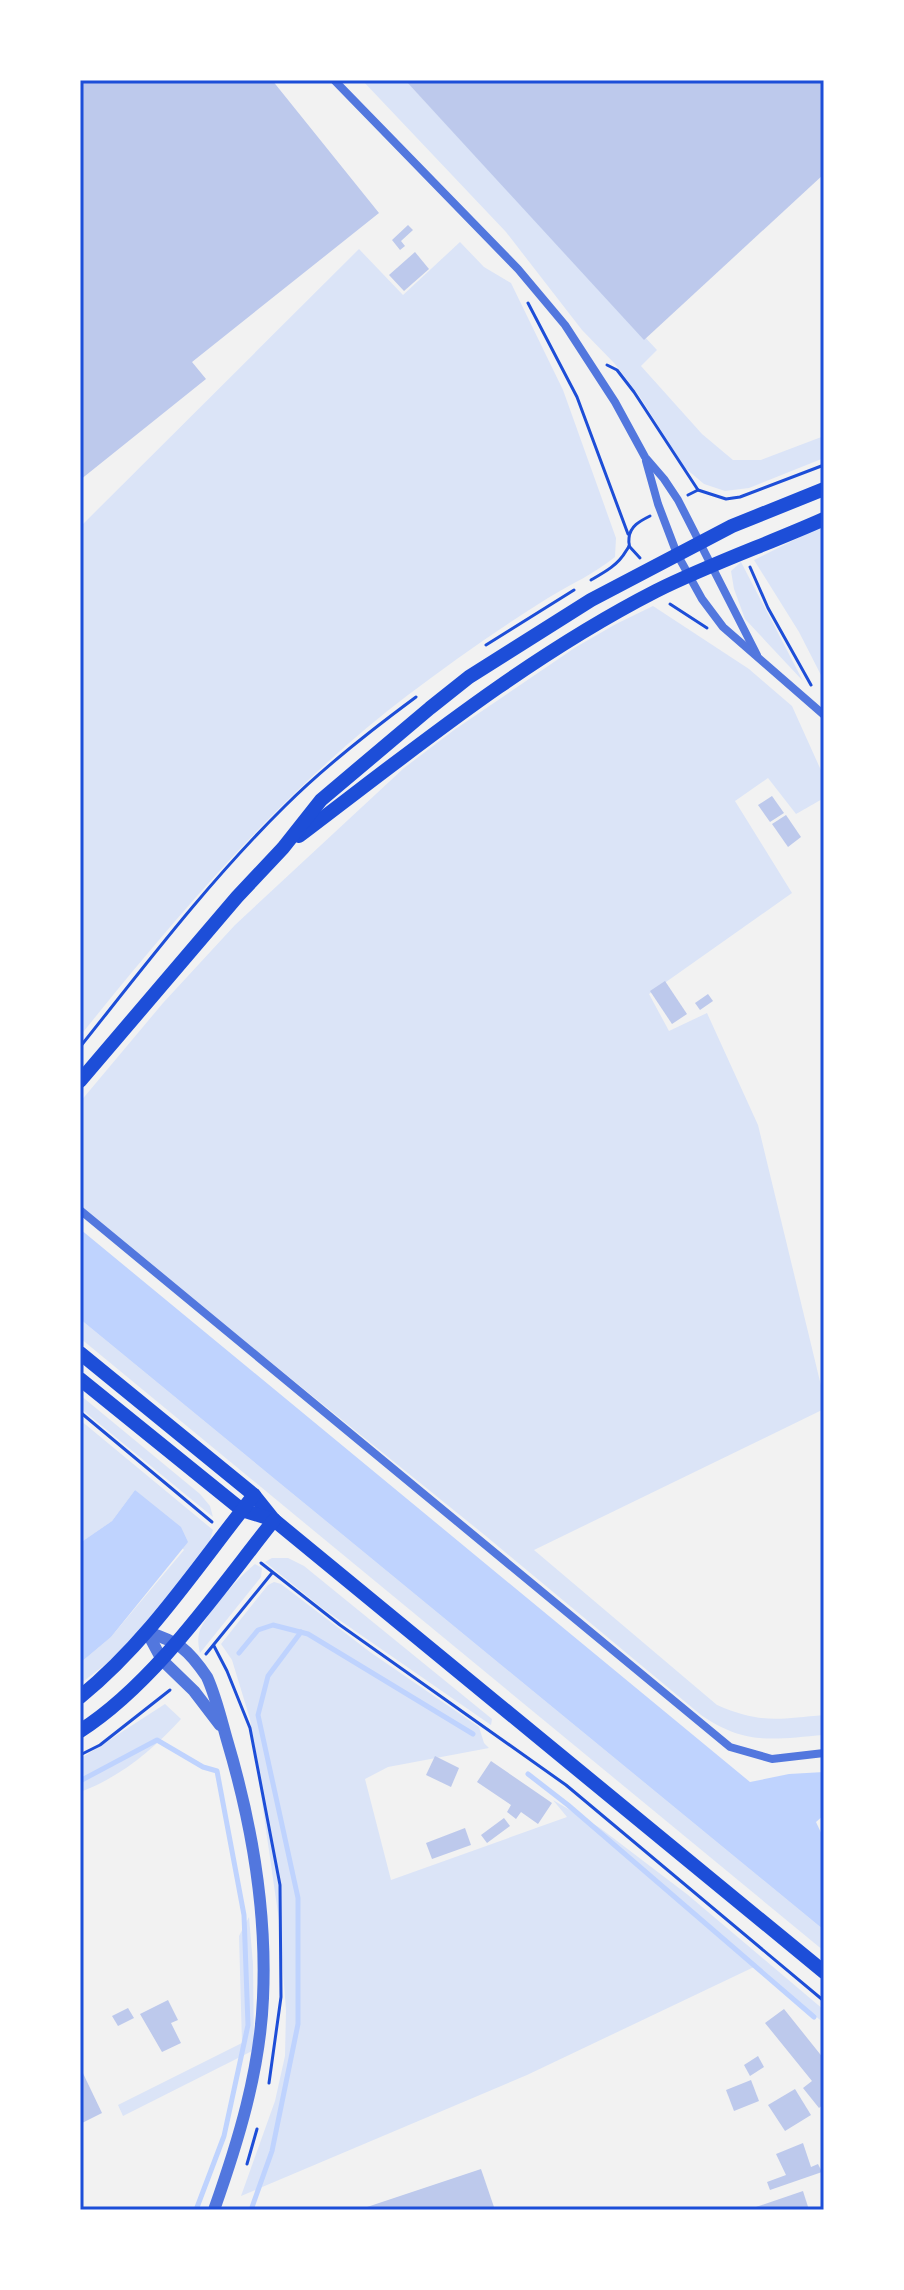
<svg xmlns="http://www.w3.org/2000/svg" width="904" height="2290" font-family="'Fira Sans',sans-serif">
<rect width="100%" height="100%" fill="#f2f2f2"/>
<!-- green -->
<g fill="#dbe4f7">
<path d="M362 80H405L657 350 641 366 702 434 733 460H761L824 436V458L749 488 725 491 704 484 685 468 640 397 615 364 582 330 506 232Z"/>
<path d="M460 242 484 267 511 283 563 390 616 538 615 557C594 574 571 584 548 598 500 628 453 661 408 695 282 791 179 913 80 1036V527L359 249 403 295Z"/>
<path d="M824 525V681L799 632 754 560Z"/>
<path d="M741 562 803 681 745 619 734 589 731 571Z"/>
<path d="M653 606 749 669 792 706 824 777V798L796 814 768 778 735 801 792 893 649 994 669 1031 707 1013 758 1125 824 1398V1409L534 1550 717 1705C761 1724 778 1719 824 1715V1735C773 1739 746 1746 701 1715L487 1537 80 1208V1102L163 1003 235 925 404 768 454 730 576 647 616 624Z"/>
<path d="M80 1319 824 1930V1951L80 1338Z"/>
<path d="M80 1395 200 1494 210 1506 213 1517 80 1408Z"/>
<path d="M80 1420 213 1530 207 1550 151 1618 116 1656 80 1684V1663L111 1637 184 1550 135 1490 112 1521 80 1543Z"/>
<path d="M272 1558H288L304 1566 492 1719 491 1725 322 1608 265 1562Z"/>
<path d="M255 1564 262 1568 261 1577 200 1653C198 1644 197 1636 201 1628 210 1609 239 1577 255 1564Z"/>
<path d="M274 1582 281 1584 370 1652 479 1727 484 1743 489 1748 388 1767 365 1779 391 1880 567 1817 553 1800 600 1828 688 1895 824 2010V2023L754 1967 527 2075 241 2196 275 2101 285 2056 286 2010 279 1920 250 1719 232 1660 221 1644 268 1585Z"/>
<path d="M165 1704 181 1719C154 1749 119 1778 80 1792V1759Z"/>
<path d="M249 1917 253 1964 254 2050 123 2116 118 2105 242 2043 239 1936Z"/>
</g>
<!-- water -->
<g fill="#bfd3fe">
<path d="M80 1229 750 1782 789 1774 824 1772V1815L816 1822 824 1839V1930L80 1319Z"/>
<path d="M135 1490 181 1527 188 1542 111 1637 80 1663V1543L112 1521Z"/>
</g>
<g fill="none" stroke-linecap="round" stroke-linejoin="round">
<!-- stream -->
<g stroke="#bfd3fe" stroke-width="5">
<path d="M239 1653 258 1630 273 1625 308 1634 473 1734"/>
<path d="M528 1774 568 1805 814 2017"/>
<path d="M80 1781 157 1740 203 1767 217 1771 244 1915 248 2025 224 2136 196 2210"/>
<path d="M251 2210 272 2151 298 2024V1898L258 1715 268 1676 301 1632"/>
</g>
</g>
<!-- building -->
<g fill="#bdc9ec">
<path d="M80 80H272L379 213 192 362 206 379 80 480Z"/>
<path d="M405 80H824V174L644 340Z"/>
<path d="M408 225 413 230 401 241 405 246 400 250 392 240Z"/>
<path d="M415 252 429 269 404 291 389 275Z"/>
<path d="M772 796 784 813 770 822 758 805Z"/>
<path d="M786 815 801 837 788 847 772 824Z"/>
<path d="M665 981 687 1014 672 1024 650 991Z"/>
<path d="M708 994 713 1001 700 1010 695 1003Z"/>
<path d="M435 1756 459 1768 451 1787 426 1775Z"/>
<path d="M491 1761 552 1803 538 1824 521 1812 516 1819 507 1812 511 1805 477 1782Z"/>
<path d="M504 1818 510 1826 487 1843 481 1835Z"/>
<path d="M465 1828 471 1845 432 1859 426 1843Z"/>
<path d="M168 2000 178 2020 171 2023 181 2043 162 2052 140 2014Z"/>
<path d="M128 2008 134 2018 118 2026 112 2016Z"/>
<path d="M784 2009 824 2059V2104L819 2108 803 2088 812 2081 765 2023Z"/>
<path d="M758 2056 764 2067 750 2076 744 2065Z"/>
<path d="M80 2067 102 2113 80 2124Z"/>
<path d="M751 2080 759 2101 734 2111 726 2090Z"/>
<path d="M795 2089 811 2115 785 2131 768 2105Z"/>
<path d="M803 2143 811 2167 818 2164 822 2172 770 2190 767 2182 786 2175 776 2154Z"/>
<path d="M481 2169 495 2210H361V2209Z"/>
<path d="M803 2191 809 2210H747Z"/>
</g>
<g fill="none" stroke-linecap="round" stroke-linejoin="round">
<!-- path -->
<g stroke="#1d4ed8" stroke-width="3">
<path d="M528 303 577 397 628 534"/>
<path d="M607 365 617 370 634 392 698 490"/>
<path d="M688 495 698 490 726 499 740 497 824 465"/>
<path d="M629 546 640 558"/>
<path d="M750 567 768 608 811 685"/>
<path d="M591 580C605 572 618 565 626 551 632 542 628 548 629 538 630 526 640 521 650 516"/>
<path d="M670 604 707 628"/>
<path d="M486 645 574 590"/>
<path d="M80 1047C146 964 210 880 285 806 325 766 370 731 416 697"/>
<path d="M80 1412 212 1522"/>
<path d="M261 1563 340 1625 566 1785 824 2001"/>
<path d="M214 1646 227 1671 250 1728 280 1885 281 1997 269 2083"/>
<path d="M206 1654 272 1573"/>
<path d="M80 1755 100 1745 170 1690"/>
<path d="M247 2164 257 2129"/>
</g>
<!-- minor -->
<g stroke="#5277de" stroke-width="8">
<path d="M334 80 518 269 565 325 615 402 645 457 664 479 678 500 757 655"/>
<path d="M646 461 658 504 677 554 702 599 723 627 824 715"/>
<path d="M80 1210 730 1747 772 1759 824 1753"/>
</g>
<!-- tertiary -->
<g stroke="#5277de" stroke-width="12">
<path d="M147 1632C179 1642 188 1649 207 1677 216 1697 221 1719 227 1740 252 1824 267 1911 263 1998 260 2071 238 2142 214 2210"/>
<path d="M147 1632 162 1660 194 1691 220 1725"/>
</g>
<!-- secondary -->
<g stroke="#1d4ed8" stroke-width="14">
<path d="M299 836C414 749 527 657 656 591 710 564 768 544 824 519"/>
<path d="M80 1081 237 897 283 848 321 800 430 708 469 677 591 600 732 526 824 489"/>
<path d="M80 1353 254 1495 274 1520 824 1972"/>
<path d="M80 1379 242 1510 274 1520"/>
<path d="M80 1697C150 1640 198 1565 254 1495"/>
<path d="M80 1731C155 1683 218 1590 274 1520"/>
</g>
</g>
<!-- border -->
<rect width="904" height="2290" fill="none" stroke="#ffffff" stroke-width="164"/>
<rect x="82" y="82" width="740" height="2126" fill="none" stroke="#1d4ed8" stroke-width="3"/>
</svg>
